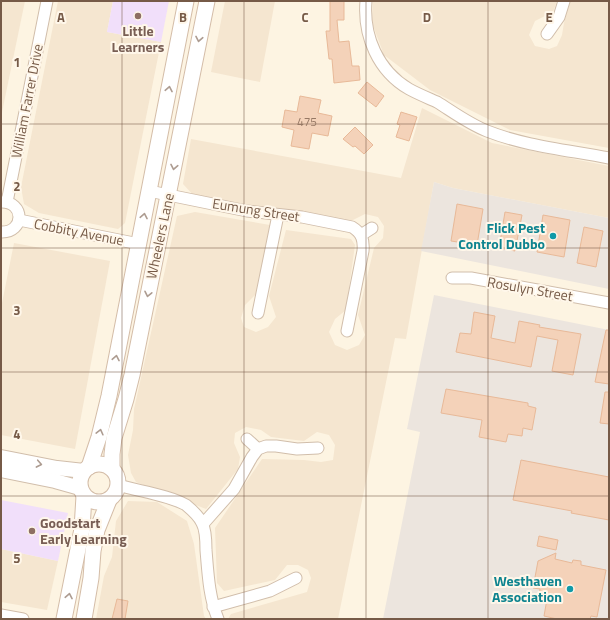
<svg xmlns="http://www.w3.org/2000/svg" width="610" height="620" font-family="'Titillium Web',sans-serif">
<rect width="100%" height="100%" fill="#fdf4e2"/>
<!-- residential -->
<g fill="#f5e6d0">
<path d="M1 1H25L1 117Z"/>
<path d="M58 1H113L107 32 161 42 125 223 118 229 39 213 24 204 21 187Z"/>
<path d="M225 1H275L260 82 211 72Z"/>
<path d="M373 1H557L553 12 535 21 529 35 535 46 549 49 557 46 562 35 564 23 570 1H609V148L510 130 430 90 384 55 372 23Z"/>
<path d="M422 108 492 143 609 166V218L453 188 434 182 406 339 395 338 338 619H228L231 614 307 592 311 578 308 570 298 565H287L275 580 224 591 217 583 215 528 262 459 304 460 321 462 333 460 335 445 329 435 317 432 304 441 271 437 261 430 246 427 235 433 234 443 240 457 238 469 206 509 136 482 131 473 128 455 133 430 134 409 177 216 195 212 270 225 259 291 245 305 241 318 244 327 256 332 268 327 276 317 269 296 286 230 351 239 355 245 346 310 335 319 329 332 335 345 347 350 359 345 365 335 358 315 374 248 383 238 384 226 378 217 365 214 349 222 195 197 183 184 191 139 401 178Z"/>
<path d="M14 243 110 261 75 449 1 435V308Z"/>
<path d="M128 501 157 502 187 521 194 544 204 616 206 619H96L104 576 112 557 116 521Z"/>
<path d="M1 549 58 561 47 610 1 602Z"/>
</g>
<!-- industrial -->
<g fill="#ece5de">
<path d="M434 182 453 188 609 218V289L421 251Z"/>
<path d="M434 295 609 330V619H383L420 432 407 429Z"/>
</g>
<!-- education -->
<g fill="#f1dffa">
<path d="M113 1H169L161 42 107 32Z"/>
<path d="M1 500 68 513 58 561 1 549Z"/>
</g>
<!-- building -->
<g fill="#f4d2b9" stroke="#e8b998">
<path d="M330 1H344V20H337L339 42 349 41 352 66H359L360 80 334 83 332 59H329L326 31H330Z"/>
<path d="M367 82 384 96 376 107 358 93Z"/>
<path d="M300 96 321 100 318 113 332 116 328 136 312 133 309 149 291 146 294 130 282 127 285 110 297 112Z"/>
<path d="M401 112 417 117 409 141 396 137 400 125 397 124Z"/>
<path d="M355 127 373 145 364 154 355 146 353 147 343 139Z"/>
<path d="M457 204 483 209 477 245 451 241Z"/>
<path d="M505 212 522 215 515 251 499 248Z"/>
<path d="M543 215 570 220 564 257 537 252Z"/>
<path d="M584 227 603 231 596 267 577 263Z"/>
<path d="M474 312 495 316 491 338 515 343 519 321 540 325 539 327 581 334 573 375 552 371 558 340 537 336 531 367 456 352 460 333 471 334Z"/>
<path d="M606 330H609V384L595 382Z"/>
<path d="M446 389 528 403V406L536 408 532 430 523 428 522 436 508 434 506 442 479 437 482 420 441 413Z"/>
<path d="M605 392H609V424L600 423Z"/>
<path d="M521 460 609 477V520L571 513 572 511 513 500Z"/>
<path d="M539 536 558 540 556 550 537 546Z"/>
<path d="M556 553 555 559 572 563 573 560 581 561V565L606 570 597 617 591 616 590 619H557L544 616 547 599 539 597 540 589 533 588 538 561Z"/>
<path d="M117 599 128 601 125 619H112Z"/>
</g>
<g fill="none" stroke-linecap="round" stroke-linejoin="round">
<defs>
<g id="minor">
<path d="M366 1C363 36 378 71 409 89 418 94 428 98 437 102 453 112 469 124 487 131 525 146 568 150 609 158"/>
<path d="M547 34 559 17 564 1"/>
<path d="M149 191 247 211 302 217 352 227C362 233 364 240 363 251L347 331"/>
<path d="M1 202C25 201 25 233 1 232"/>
<path d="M7 202 47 1"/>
<path d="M19 220 139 244"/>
<path d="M361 235 372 228"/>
<path d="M452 278H471L609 303"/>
<path d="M258 313 278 215"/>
<path d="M247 439 258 449"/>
<path d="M118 485C138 491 169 495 186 505 192 510 199 516 202 523 206 530 206 542 206 550 208 574 209 597 218 619"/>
<path d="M203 524 234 489 252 457 258 449 266 446H276L297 449 318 448"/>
<path d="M213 607 270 591 296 578"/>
<path d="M1 615 23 619"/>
</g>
<g id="tertiary">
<path d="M1 457 57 468 84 471"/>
<path d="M1 470 55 481 80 488"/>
</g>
<g id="secondary">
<circle cx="99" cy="483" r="19"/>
<path d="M89 467 99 437 109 396 186 1"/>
<path d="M112 469V454L114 438 126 399 132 375 207 1"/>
<path d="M64 619 82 529 84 496"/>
<path d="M84 619 91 578 93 551 97 530 109 500"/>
</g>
</defs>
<!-- minor casing -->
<use href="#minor" stroke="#d1beab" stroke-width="13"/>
<!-- tertiary casing -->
<use href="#tertiary" stroke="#d1beab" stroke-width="16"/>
<!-- secondary casing -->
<use href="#secondary" stroke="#d4bda8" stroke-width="17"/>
<!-- minor -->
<use href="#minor" stroke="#fff" stroke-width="11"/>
<!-- tertiary -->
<use href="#tertiary" stroke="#fff" stroke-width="14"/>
<!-- secondary -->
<use href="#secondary" stroke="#fff" stroke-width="15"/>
</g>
<!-- one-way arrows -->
<defs><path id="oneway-chevron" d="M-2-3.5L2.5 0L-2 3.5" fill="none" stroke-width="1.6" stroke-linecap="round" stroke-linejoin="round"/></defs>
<g stroke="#ad9c91">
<use href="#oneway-chevron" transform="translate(199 39) rotate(101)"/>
<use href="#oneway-chevron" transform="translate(169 89) rotate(-79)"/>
<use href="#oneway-chevron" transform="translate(174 167) rotate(101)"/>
<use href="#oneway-chevron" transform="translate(144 216) rotate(-79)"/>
<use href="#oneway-chevron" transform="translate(148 294) rotate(102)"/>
<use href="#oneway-chevron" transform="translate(116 358) rotate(-79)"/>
<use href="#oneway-chevron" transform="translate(100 432) rotate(-76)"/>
<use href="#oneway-chevron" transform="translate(39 464) rotate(11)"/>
<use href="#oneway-chevron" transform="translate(69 596) rotate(-79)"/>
</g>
<!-- grid -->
<path fill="none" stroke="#765a47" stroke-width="1" stroke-opacity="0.55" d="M122 1V619M244 1V619M366 1V619M488 1V619M1 124H609M1 248H609M1 372H609M1 496H609"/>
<!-- markers -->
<g fill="#8d6e63" stroke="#fff7ea" stroke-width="1.5">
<circle cx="138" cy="16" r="4"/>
<circle cx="32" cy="531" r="4"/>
</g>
<g fill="#0f9aa8" stroke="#fff7ea" stroke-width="1.5">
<circle cx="553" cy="236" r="4"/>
<circle cx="570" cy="589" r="4"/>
</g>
<g text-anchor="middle" stroke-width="4" stroke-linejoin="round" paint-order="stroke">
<!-- number labels -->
<g font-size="12" fill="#967864">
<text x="307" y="126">475</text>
</g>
<!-- education labels -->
<g font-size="14" font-weight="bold" fill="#785e54" stroke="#fff7ea">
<text x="138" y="36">Little<tspan x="138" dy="16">Learners</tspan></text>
<text x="40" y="528" text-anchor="start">Goodstart<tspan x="40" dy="16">Early Learning</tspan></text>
</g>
<!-- street labels -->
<g font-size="14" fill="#765a47" stroke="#fff7ea">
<text transform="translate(27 101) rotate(-79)" y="5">William Farrer Drive</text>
<text transform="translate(256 210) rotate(9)" y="5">Eumung Street</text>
<text transform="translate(79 232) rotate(11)" y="5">Cobbity Avenue</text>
<text transform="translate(160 236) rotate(-78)" y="5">Wheelers Lane</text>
<text transform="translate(530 289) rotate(10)" y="5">Rosulyn Street</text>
</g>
<!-- culture labels -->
<g font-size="14" font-weight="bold" fill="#0d838f" stroke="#fff7ea" text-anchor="end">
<text x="545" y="233">Flick Pest<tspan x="545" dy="16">Control Dubbo</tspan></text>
<text x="562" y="586">Westhaven<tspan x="562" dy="16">Association</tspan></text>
</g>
</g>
<g font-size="13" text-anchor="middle" font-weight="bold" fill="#765a47" stroke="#fff7ea" stroke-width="4" stroke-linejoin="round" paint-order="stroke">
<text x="61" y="22">A</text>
<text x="183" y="22">B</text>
<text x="305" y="22">C</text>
<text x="427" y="22">D</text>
<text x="549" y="22">E</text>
<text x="17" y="67">1</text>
<text x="17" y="191">2</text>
<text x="17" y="315">3</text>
<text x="17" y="439">4</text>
<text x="17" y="563">5</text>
</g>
<!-- border -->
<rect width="610" height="620" fill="none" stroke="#765a47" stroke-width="4"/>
</svg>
